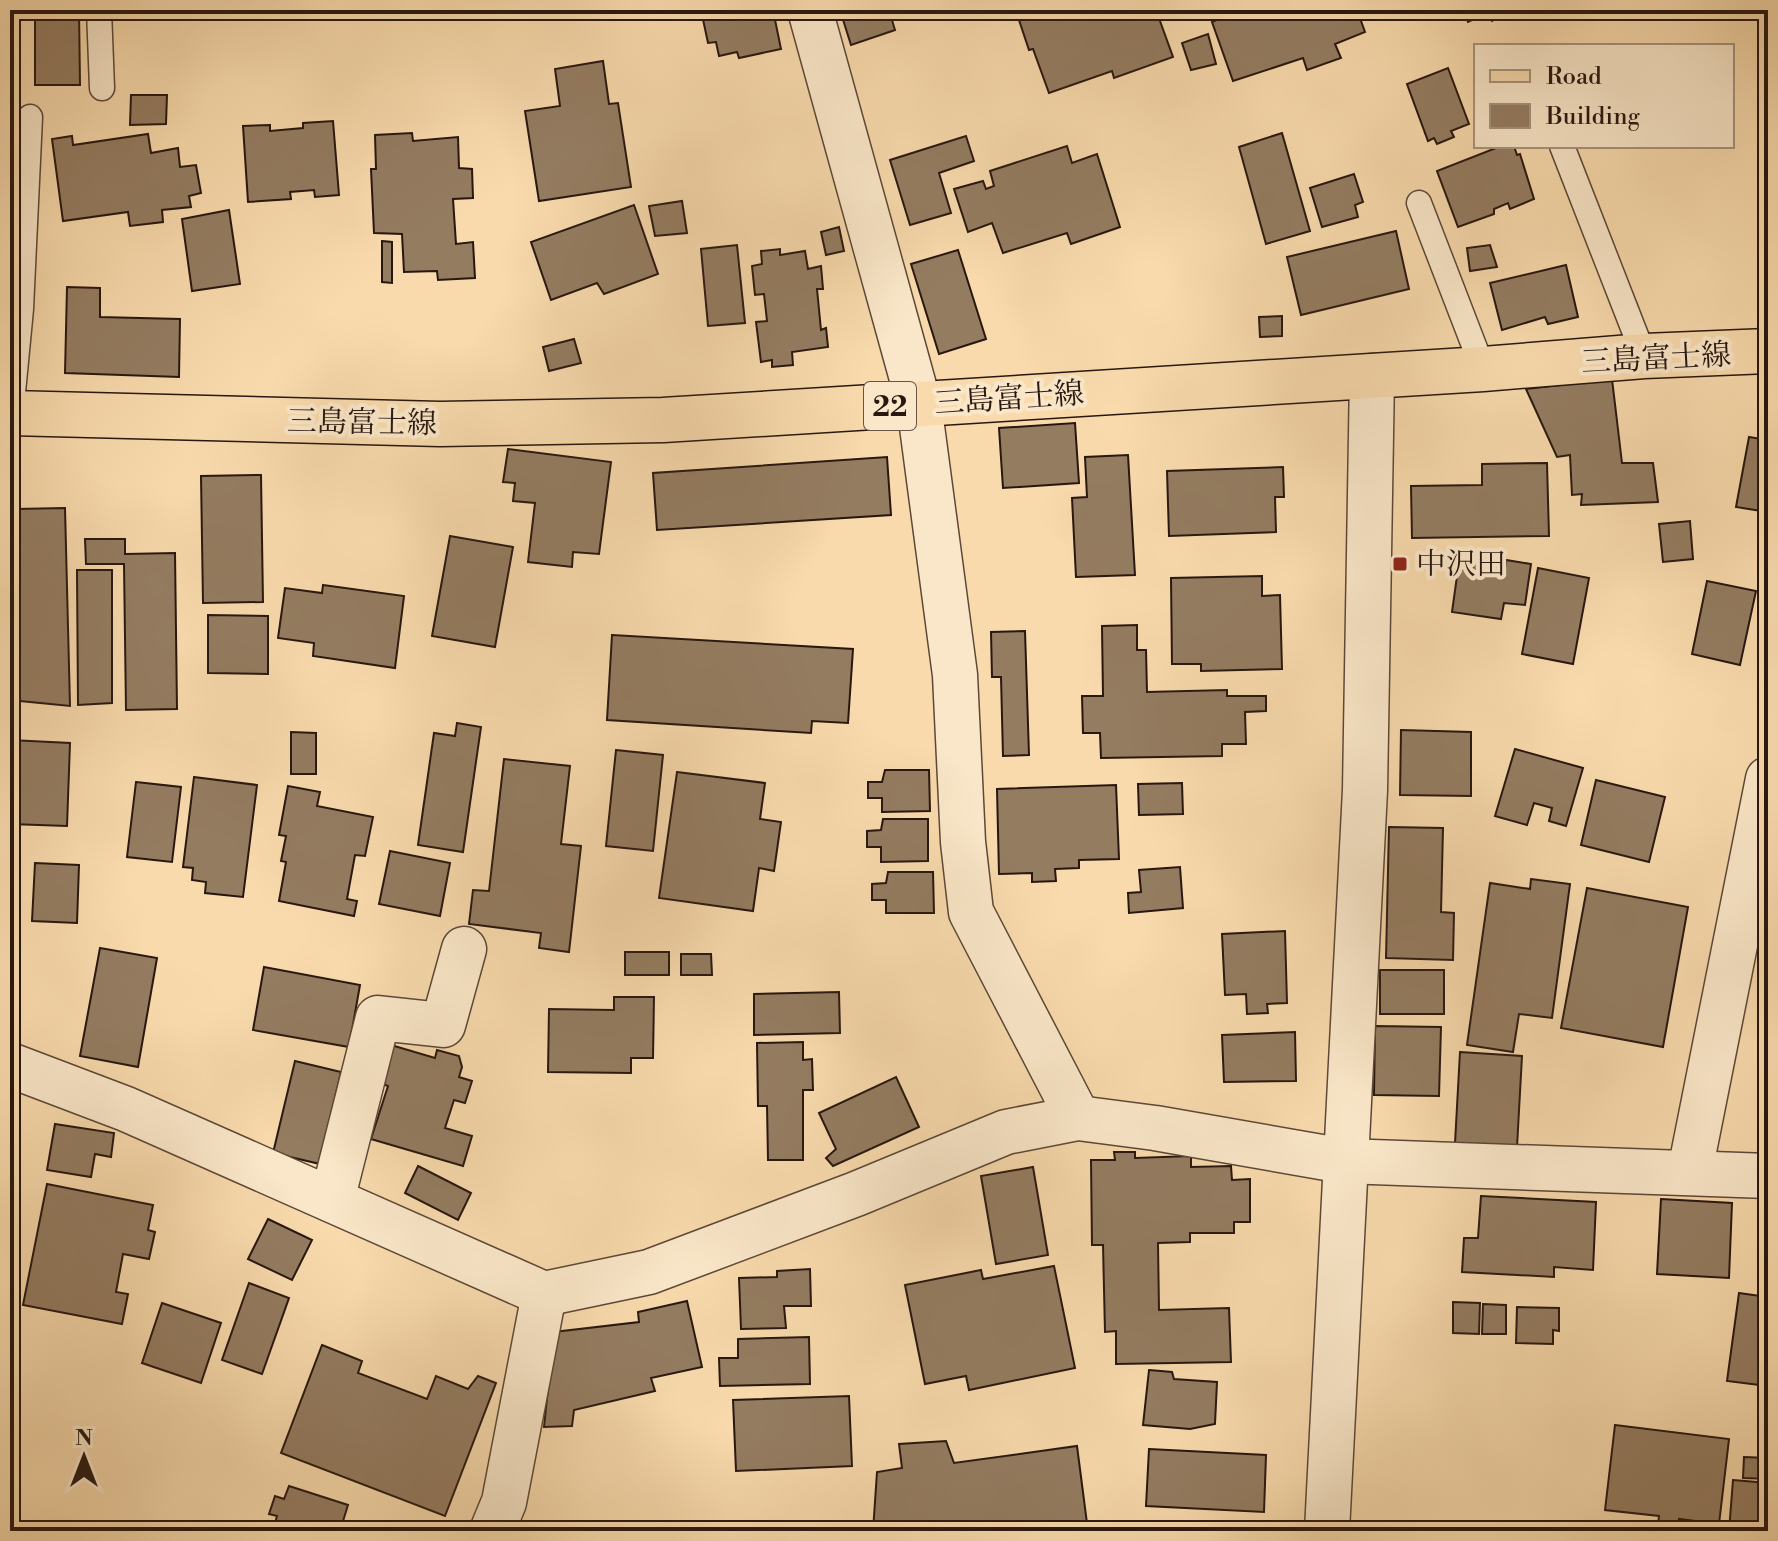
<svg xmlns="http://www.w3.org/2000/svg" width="1778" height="1541" font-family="'Libre Bodoni','Noto Serif JP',serif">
<rect width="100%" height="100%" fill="#f8daac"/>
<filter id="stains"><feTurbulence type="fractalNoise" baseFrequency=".0025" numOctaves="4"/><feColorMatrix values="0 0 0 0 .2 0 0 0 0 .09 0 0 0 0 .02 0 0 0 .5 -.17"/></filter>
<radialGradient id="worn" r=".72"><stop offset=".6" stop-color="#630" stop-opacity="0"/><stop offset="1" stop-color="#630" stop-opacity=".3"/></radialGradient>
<!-- building -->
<g fill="#947c61" stroke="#281710" stroke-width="2">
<path d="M35 10H79L80 85H35Z"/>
<path d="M701 10H773L781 49 739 58 737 52 719 56 716 42 708 43Z"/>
<path d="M840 10H889L895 30 851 45Z"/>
<path d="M1048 10H1156L1173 57 1114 78 1112 71 1049 93 1033 49 1029 50 1019 20Z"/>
<path d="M1170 10H1209L1174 20Z"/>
<path d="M1227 10H1357L1365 32 1335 44 1341 58 1307 70 1303 58 1233 81 1212 22 1229 14Z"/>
<path d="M1463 10H1496L1499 17 1492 21 1487 13 1468 22Z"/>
<path d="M1208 34 1216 64 1191 70 1182 43Z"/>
<path d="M603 61 609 104 618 103 631 187 539 201 525 111 560 106 555 69Z"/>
<path d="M1448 68 1469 124 1451 131 1454 137 1437 144 1434 138 1428 141 1407 84Z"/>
<path d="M131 95H167L166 124 130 125Z"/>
<path d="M333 121 339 195 315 197 314 190 290 192 291 199 248 202 243 126 270 125V131L303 128V123Z"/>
<path d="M412 133 413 141 458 137 459 168 472 169 473 198 453 199 456 244 473 242 475 278 438 280 437 271 404 272 402 234 374 233 371 169H376L375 135Z"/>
<path d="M1282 133 1310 231 1266 244 1239 147Z"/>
<path d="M148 134 151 153 178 148 180 167 196 165 201 193 189 196 191 207 162 210 163 222 130 226 128 212 63 221 52 139 72 136 73 145Z"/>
<path d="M966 136 974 161 939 173 951 213 910 225 890 160Z"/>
<path d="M1067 146 1072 163 1097 154 1120 227 1071 244 1067 233 1003 253 992 223 968 232 954 189 983 181 986 189 994 186 990 171Z"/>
<path d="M1501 146H1514L1517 155 1520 154 1534 199 1510 209 1508 203 1494 209V214L1458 227 1437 171Z"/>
<path d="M1354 174 1363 202 1355 205 1358 217 1322 227 1310 188Z"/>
<path d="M682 201 687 233 655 236 649 206Z"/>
<path d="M634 205 658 274 604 294 597 283 551 300 531 242Z"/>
<path d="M229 210 240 284 192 291 182 219Z"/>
<path d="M839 227 844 251 826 255 821 232Z"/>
<path d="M1396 231 1409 289 1301 315 1287 257Z"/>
<path d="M382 241 392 242V283L382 282Z"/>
<path d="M737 245 745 323 708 326 701 249Z"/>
<path d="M1490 245 1497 267 1470 271 1467 248Z"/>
<path d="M780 249V255L805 251 808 269 821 266 823 289H817L821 330 826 328 828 347 792 352 793 365 772 367V360L761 362 756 322 767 321 764 294 755 295 752 266 762 264 761 251Z"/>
<path d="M958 250 986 339 939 354 911 264Z"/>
<path d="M1566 265 1578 317 1548 324 1545 317 1502 330 1490 283Z"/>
<path d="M67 287 100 288V317L180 319 179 377 65 373Z"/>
<path d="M1282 316V336L1260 337 1259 317Z"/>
<path d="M574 339 581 363 549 371 543 347Z"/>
<path d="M1612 379 1622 463H1653L1658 502 1581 505 1582 494 1572 495 1570 455 1557 457 1526 389Z"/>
<path d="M1075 423 1079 483 1003 488 999 428Z"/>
<path d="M1749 437 1768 440V512L1736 507Z"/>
<path d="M508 449 611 462 599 554 573 552 572 567 528 562 535 503 513 501 515 483 503 482Z"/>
<path d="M1128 455 1135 575 1076 577 1072 498 1087 497 1085 457Z"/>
<path d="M887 457 891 515 657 530 653 473Z"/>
<path d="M1547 463 1549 536 1412 538 1411 486 1482 485V464Z"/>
<path d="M1283 467 1284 497H1275L1276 532 1169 536 1167 471Z"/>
<path d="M261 475 263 602 203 603 201 476Z"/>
<path d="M65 508 70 706 10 700 16 509Z"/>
<path d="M1690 521 1693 559 1663 562 1659 524Z"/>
<path d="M450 536 513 547 495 647 432 636Z"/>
<path d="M85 539H125V554L175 553 177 709 126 710 124 564H86Z"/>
<path d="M1474 557 1485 558 1484 566 1505 569 1506 560 1531 564 1525 605 1504 603 1501 619 1452 612 1458 569 1472 571Z"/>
<path d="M1538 568 1589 578 1573 664 1522 654Z"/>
<path d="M77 570H112V703L78 705Z"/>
<path d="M1262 576V596L1280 595 1282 669 1201 671V664H1172L1171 578Z"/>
<path d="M1707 581 1756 591 1740 665 1692 654Z"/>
<path d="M323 585 404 596 395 668 313 656 314 643 278 638 285 588 322 593Z"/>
<path d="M208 615 268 616V674L208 673Z"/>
<path d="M1137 625V650H1146L1147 692 1227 690V696H1266V711L1245 712 1246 744H1222V756L1101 758 1100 733H1083L1082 696H1103L1102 626Z"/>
<path d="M1025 631 1029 755 1003 756 1001 677H992L991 632Z"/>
<path d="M612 635 853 649 848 723 812 721 811 733 607 720Z"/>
<path d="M457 723 481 727 463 852 418 845 434 733 455 736Z"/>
<path d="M1401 730 1471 732V796L1400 795Z"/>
<path d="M291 732 316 733V774H291Z"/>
<path d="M10 740 70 743 67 826 10 824Z"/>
<path d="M1515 749 1583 768 1566 826 1549 821 1552 808 1534 803 1527 825 1495 816Z"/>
<path d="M616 750 663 755 653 851 606 846Z"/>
<path d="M504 759 570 766 561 844 581 846 569 952 539 948 541 933 469 924 473 890 489 891Z"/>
<path d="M885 770H929L930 811 882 812V798H868V782H882Z"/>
<path d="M677 772 765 783 760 819 781 822 774 871 759 868 753 911 659 898Z"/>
<path d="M194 777 257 785 243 897 205 893 206 882 192 880 193 868 183 867Z"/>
<path d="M1596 780 1665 797 1649 862 1581 845Z"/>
<path d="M136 782 181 787 172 862 127 857Z"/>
<path d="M1182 783 1183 814 1139 815 1138 784Z"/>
<path d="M1116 785 1119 859 1079 860V868L1055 869 1056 881 1032 882V873L999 874 997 789Z"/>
<path d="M288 786 320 792 317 806 373 817 365 856 355 855 347 899 357 901 354 916 279 901 286 862 281 861 286 836 279 835Z"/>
<path d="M883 819H928V861L881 862V847H867V831L881 830Z"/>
<path d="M1389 827 1443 828 1441 912 1454 913 1453 960 1386 958Z"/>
<path d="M390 851 450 863 440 916 379 904Z"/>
<path d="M35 863 79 865 77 923 32 921Z"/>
<path d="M1180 867 1183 908 1129 913 1128 893 1141 892 1139 870Z"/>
<path d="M888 872H933L934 913H886V900H872V884L886 883Z"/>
<path d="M1531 879 1570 884 1552 1018 1519 1014 1513 1052 1467 1045 1490 883 1530 889Z"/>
<path d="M1587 888 1688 907 1663 1047 1561 1028Z"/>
<path d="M1285 931 1287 1003 1267 1004 1268 1013 1247 1014 1246 994 1225 995 1222 934Z"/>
<path d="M100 948 157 958 138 1067 80 1056Z"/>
<rect x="625" y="952" width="44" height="23"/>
<path d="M681 954H711L712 975H681Z"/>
<path d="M264 967 360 985 349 1047 253 1030Z"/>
<rect x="1380" y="970" width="64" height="44"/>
<path d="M839 992 840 1033 754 1035V994Z"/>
<path d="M614 997H654L653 1058H631V1073L548 1072 549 1009 614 1010Z"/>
<path d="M1768 1019V1054L1762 1053Z"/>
<path d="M1375 1026 1441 1027 1439 1096 1374 1095Z"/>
<path d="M1295 1032 1296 1081 1224 1082 1222 1035Z"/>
<path d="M803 1042V1060L812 1059 813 1090H803V1160H768L767 1106H758L757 1043Z"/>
<path d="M391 1045 435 1058 437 1050 459 1056 462 1067 459 1077 472 1081 465 1103 454 1100 445 1128 472 1136 463 1166 371 1139 388 1086 380 1083Z"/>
<path d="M1460 1052 1522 1056 1517 1147 1455 1143Z"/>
<path d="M295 1061 341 1072 320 1164 273 1153Z"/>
<path d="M896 1077 919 1127 833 1166 826 1158 836 1149 819 1113Z"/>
<path d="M55 1124 114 1133 111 1157 95 1154 91 1177 47 1170Z"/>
<path d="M1114 1152H1135V1158L1191 1156V1167L1231 1166 1232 1180 1250 1179V1222H1234V1233H1190V1242L1158 1243 1159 1310 1229 1308 1231 1362 1116 1364V1331L1105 1332 1103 1245H1092L1091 1160H1115Z"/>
<path d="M418 1166 471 1193 458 1220 405 1193Z"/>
<path d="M1033 1167 1048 1255 996 1264 981 1176Z"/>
<path d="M47 1184 153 1205 148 1230 155 1232 149 1259 123 1254 116 1292 128 1294 122 1324 23 1305Z"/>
<path d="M1481 1196 1596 1202 1593 1270 1554 1267V1277L1462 1272 1464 1238H1478Z"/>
<path d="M1661 1199 1732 1203 1729 1278 1657 1274Z"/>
<path d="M268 1219 312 1240 292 1280 248 1259Z"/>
<path d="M1054 1266 1075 1368 969 1390 966 1376 925 1384 905 1285 981 1270 983 1279Z"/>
<path d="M810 1269 811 1306H784L786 1328 741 1329 739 1278 777 1277V1271Z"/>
<path d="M249 1283 289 1298 262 1374 222 1360Z"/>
<path d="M1739 1293 1768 1297V1386L1727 1381Z"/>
<path d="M687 1301 702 1367 651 1378 655 1391 574 1410 572 1426 544 1427 554 1332 639 1322 638 1312Z"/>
<path d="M1453 1302 1480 1303 1479 1334 1453 1333Z"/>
<path d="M162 1303 221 1323 201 1383 142 1363Z"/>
<path d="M1483 1304 1506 1305V1334H1482Z"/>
<path d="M1517 1307 1559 1308V1331L1553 1330V1344L1516 1343Z"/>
<path d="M809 1337 810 1384 720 1386 719 1358H738V1339Z"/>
<path d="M322 1345 362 1361 358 1373 427 1399 436 1376 468 1389 478 1376 496 1383 445 1516 281 1453Z"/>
<path d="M1149 1370 1172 1372 1174 1379 1217 1382 1215 1424 1190 1429 1143 1425Z"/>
<path d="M849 1396 852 1466 736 1471 733 1400Z"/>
<path d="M1615 1425 1729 1439 1719 1524 1679 1519V1526L1658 1524 1659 1516 1605 1510Z"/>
<path d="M946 1441 954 1463 1077 1446 1088 1531H873L877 1472 902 1468 899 1444Z"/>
<path d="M1149 1449 1266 1455 1264 1512 1146 1506Z"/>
<path d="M1744 1457 1768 1458V1479L1743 1478Z"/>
<path d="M1733 1480 1768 1483V1531H1729Z"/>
<path d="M289 1486 348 1505 340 1531H273L277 1516 269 1514 275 1496 284 1499Z"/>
<path d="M363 1523 385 1531H360Z"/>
</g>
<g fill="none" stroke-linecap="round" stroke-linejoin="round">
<defs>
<g id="service">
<path d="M99 10 102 88"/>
<path d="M1562 146 1644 356"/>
<path d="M1419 203 1483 369"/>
<path d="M11 413 21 309 30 117"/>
</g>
<g id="minor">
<path d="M810 10 919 404 955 675 963 842 971 912 1078 1118"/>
<path d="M10 1065 126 1109 544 1294 649 1272 856 1194 1006 1132 1078 1118 1155 1128 1344 1161 1768 1176"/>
<path d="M1690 1171 1768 779"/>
<path d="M332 1200 378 1018 443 1025 464 949"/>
<path d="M492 1531 504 1502 544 1294"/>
</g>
<path id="tertiary" d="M1327 1531 1365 790 1372 376"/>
<path id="primary" d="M10 413 440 424 663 420 1483 369 1644 356 1768 351"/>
</defs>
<!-- service casing -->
<use href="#service" stroke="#5c4837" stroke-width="27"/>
<!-- minor casing -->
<use href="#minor" stroke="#5c4837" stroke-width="47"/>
<!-- tertiary casing -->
<use href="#tertiary" stroke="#5c4837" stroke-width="47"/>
<!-- primary casing -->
<use href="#primary" stroke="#281710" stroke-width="47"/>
<!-- service -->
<use href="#service" stroke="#fae7c9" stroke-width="24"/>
<!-- minor -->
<use href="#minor" stroke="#fae7c9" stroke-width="44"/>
<!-- tertiary -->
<use href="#tertiary" stroke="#fae7c9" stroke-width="44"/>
<!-- primary -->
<use href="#primary" stroke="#f8daac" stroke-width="44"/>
</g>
<!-- markers -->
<rect fill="#8f2418" stroke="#fae7c9" stroke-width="3" x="1392" y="556" width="16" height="16" rx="4"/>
<g text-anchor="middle" stroke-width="8" stroke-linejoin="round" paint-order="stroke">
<!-- shield labels -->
<rect fill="#fae7c9" stroke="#675548" stroke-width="2" x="864" y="382" width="52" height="48" rx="6"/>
<g font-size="28" font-weight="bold" fill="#281710">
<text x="890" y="416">22</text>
</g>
<!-- street labels -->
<g font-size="30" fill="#281710" stroke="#fae7c9">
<text transform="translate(1656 358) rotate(-3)" y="10">三島富士線</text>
<text transform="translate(1009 398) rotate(-4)" y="10">三島富士線</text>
<text transform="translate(362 422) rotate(1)" y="10">三島富士線</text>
</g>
<!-- poi labels -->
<g font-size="30" fill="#281710" stroke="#fae7c9" text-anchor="start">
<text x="1416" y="574">中沢田</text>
</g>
</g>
<!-- margin -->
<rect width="1778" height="1541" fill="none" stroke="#f8daac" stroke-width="40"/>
<rect x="12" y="12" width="1754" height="1517" fill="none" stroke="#281710" stroke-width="4"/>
<rect x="20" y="20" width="1738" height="1501" fill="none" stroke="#281710" stroke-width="2"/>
<!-- legend -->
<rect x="1474" y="44" width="260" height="104" fill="#fae7c9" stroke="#a6947f" stroke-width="2"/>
<rect x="1490" y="70" width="40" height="12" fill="#f8daac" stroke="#a6947f" stroke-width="2"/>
<text x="1546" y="84" font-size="24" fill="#281710">Road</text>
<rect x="1490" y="104" width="40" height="24" fill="#947c61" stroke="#a6947f" stroke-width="2"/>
<text x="1546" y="124" font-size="24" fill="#281710">Building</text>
<!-- north arrow -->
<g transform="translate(84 1457)" stroke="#fae7c9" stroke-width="6" paint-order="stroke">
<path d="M0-6L14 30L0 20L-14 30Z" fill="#281710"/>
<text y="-12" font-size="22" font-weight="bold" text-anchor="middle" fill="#281710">N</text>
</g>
<rect width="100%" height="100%" filter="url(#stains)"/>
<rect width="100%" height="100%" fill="url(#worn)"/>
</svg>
